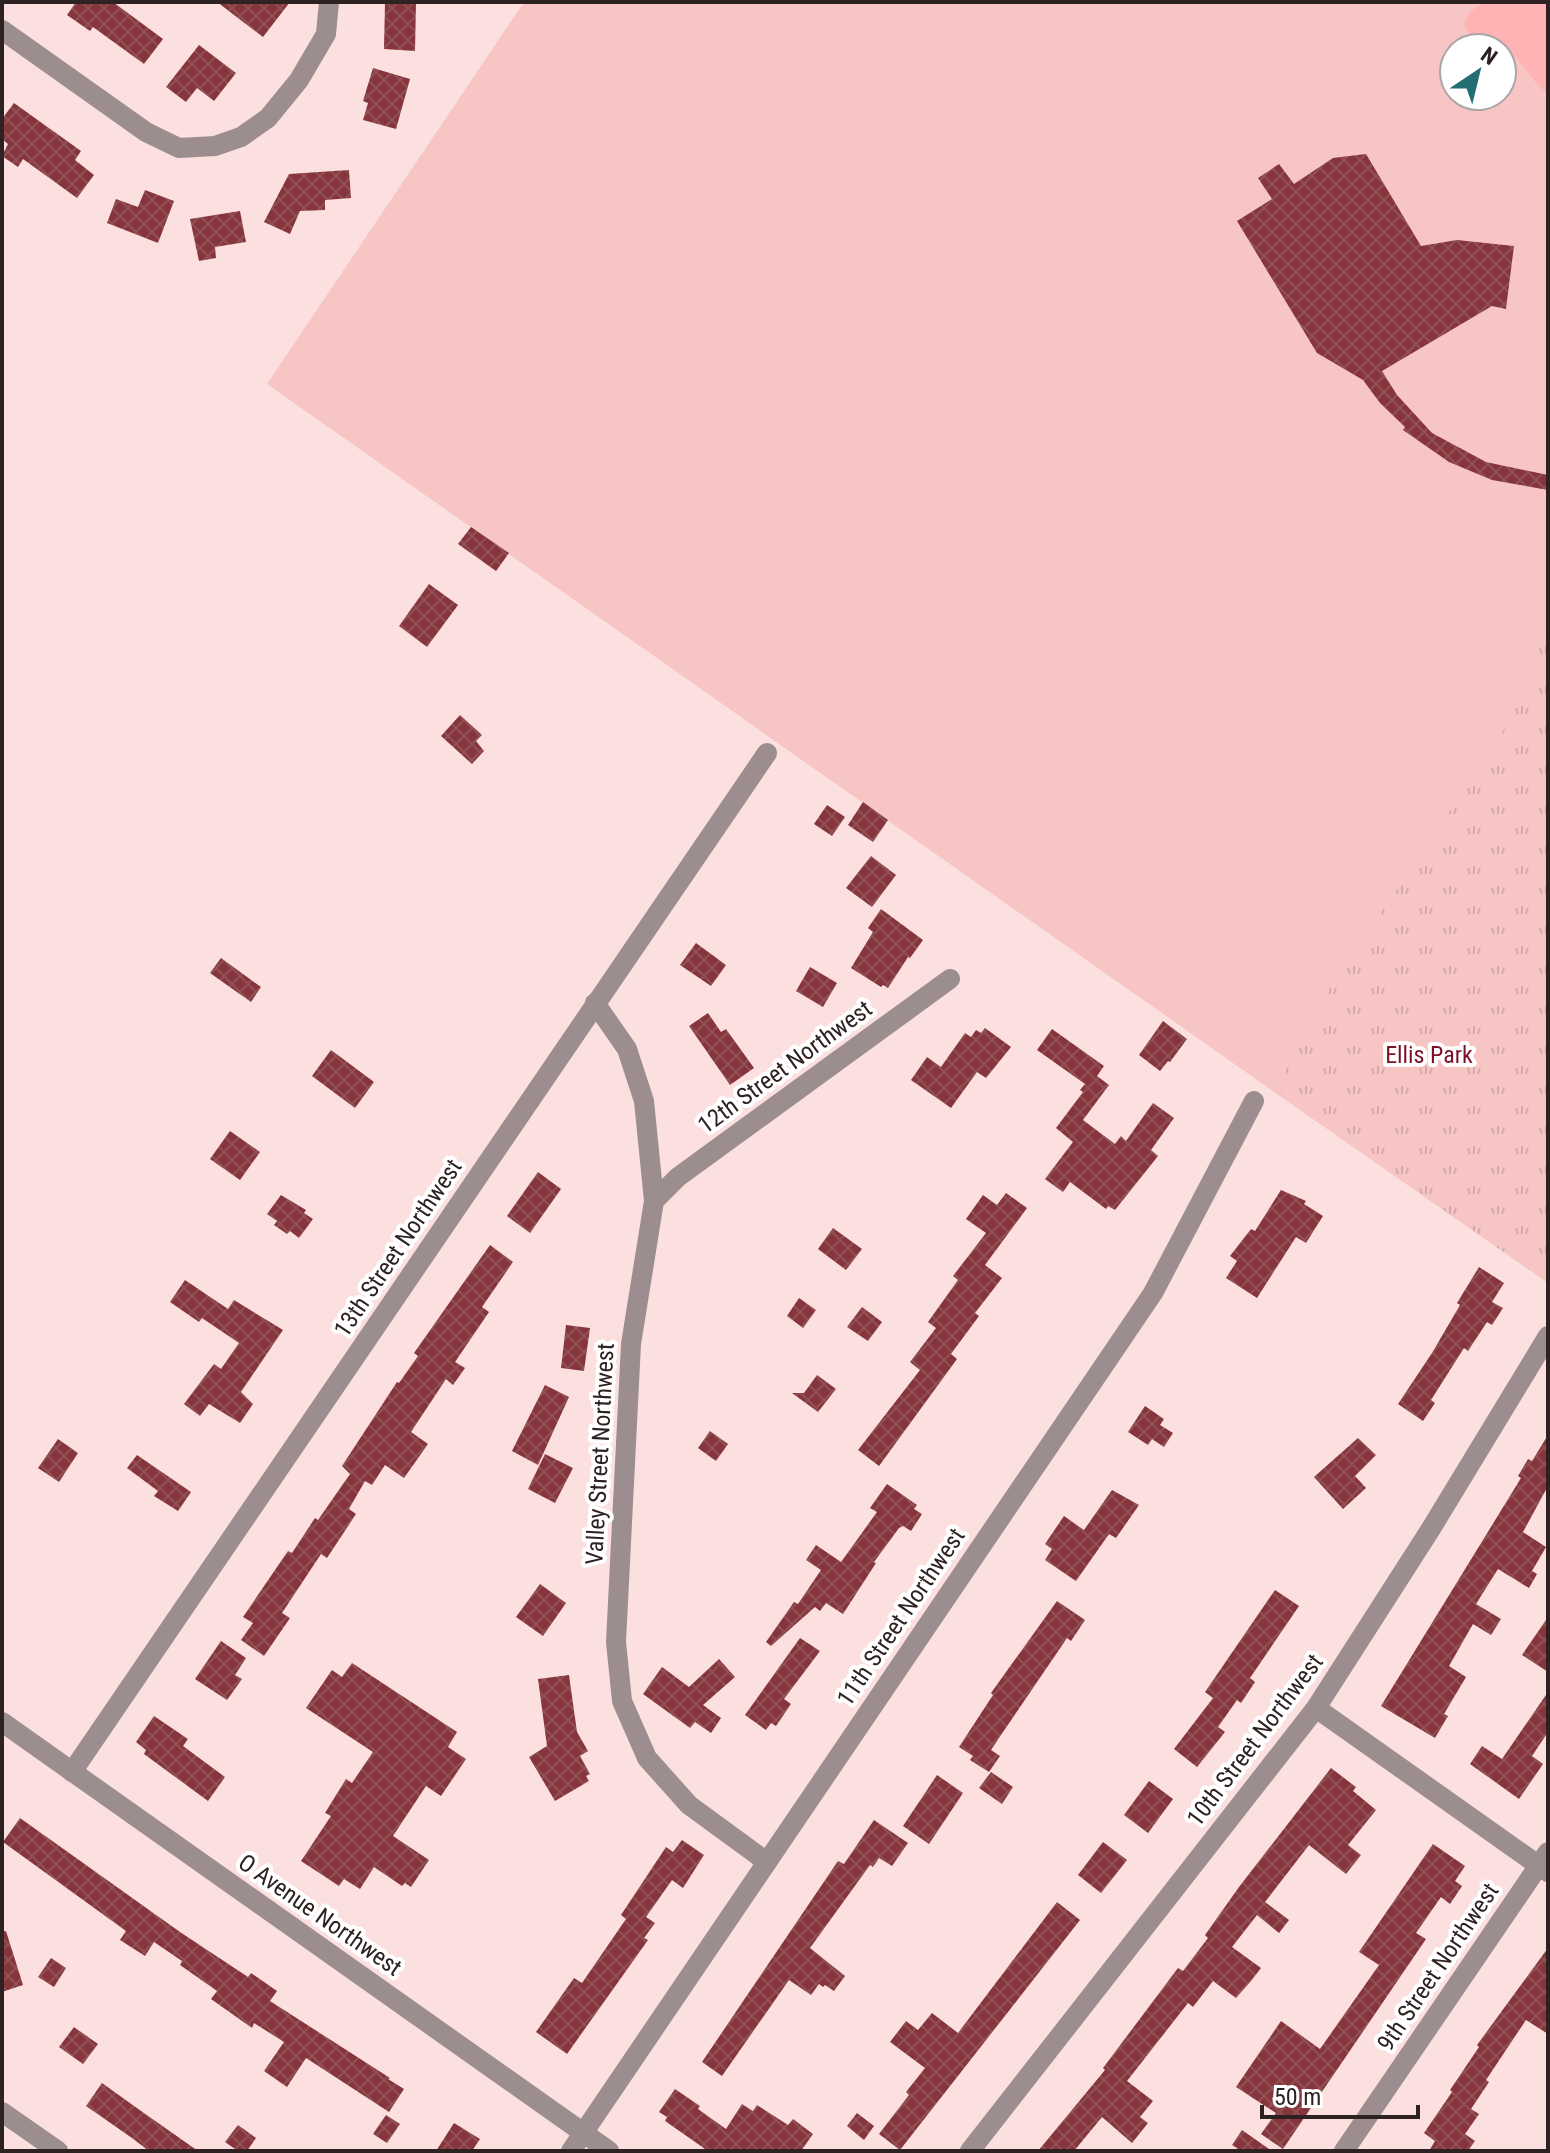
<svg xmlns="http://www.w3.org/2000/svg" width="1550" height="2153" font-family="'Roboto Condensed',sans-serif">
<defs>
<pattern id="park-tufts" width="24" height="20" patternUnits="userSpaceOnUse" patternTransform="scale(2)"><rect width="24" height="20" fill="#f8c5c5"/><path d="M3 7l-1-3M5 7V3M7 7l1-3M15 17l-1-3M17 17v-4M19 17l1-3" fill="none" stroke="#d5a9a9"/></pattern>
<pattern id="building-cross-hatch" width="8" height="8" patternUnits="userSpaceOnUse" patternTransform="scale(2)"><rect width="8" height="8" fill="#85353b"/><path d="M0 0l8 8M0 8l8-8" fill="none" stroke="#915055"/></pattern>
</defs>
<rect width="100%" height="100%" fill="#fce0e0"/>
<!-- grass -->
<path fill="#f8c5c5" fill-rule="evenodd" d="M524 2H1548V625L1501 735 1285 1054 1287 1101 267 384ZM1454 48H1502V96H1454Z"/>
<!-- park -->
<path fill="url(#park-tufts)" d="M1548 625V1283L1287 1101 1285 1054 1501 735Z"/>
<!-- water -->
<path fill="#ffb3b4" d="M1486 2H1548V94C1532 82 1525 65 1510 52 1500 43 1486 44 1475 38 1453 25 1471 8 1486 2Z"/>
<!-- building -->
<g fill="url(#building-cross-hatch)">
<path d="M76 2H113L163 39 144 64 93 27 90 31 67 15Z"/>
<path d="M217 2H290L263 37Z"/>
<path d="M385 2H416L415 51 384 49Z"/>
<path d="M199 45 236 73 214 101 197 88 186 102 166 87Z"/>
<path d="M373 68 410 79 396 129 363 120 368 103 363 101Z"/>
<path d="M14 103 81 151 75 160 94 175 77 198 23 159 18 167 2 156 8 144 2 139V119Z"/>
<path d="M1366 154 1421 246 1457 240 1514 246 1506 309 1492 306 1382 371 1397 395 1432 433 1486 462 1548 475V490L1492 480 1449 462 1403 430 1405 427 1380 403 1363 380 1317 353 1237 221 1272 199 1258 178 1279 164 1294 184 1333 158Z"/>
<path d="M349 170 351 198 325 200V210L300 211 290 234 264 222 289 174Z"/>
<path d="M145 190 174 201 158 243 107 223 116 199 138 207Z"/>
<path d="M240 211 246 242 215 247 216 258 199 261 190 219Z"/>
<path d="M471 527 509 553 496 571 458 544Z"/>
<path d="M429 584 458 605 427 647 399 626Z"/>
<path d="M460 715 482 735 476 741 484 751 472 764 441 736Z"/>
<path d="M863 802 888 820 873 842 848 825Z"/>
<path d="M827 805 845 817 832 836 814 824Z"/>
<path d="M871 856 896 875 872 907 846 888Z"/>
<path d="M881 909 923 940 910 958 908 957 888 988 883 985 881 987 851 968 873 932 868 928Z"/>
<path d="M696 943 726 965 711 986 680 965Z"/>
<path d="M221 958 261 987 251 1002 210 973Z"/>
<path d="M810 967 837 983 823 1007 796 991Z"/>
<path d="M708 1013 721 1032 726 1029 754 1068 730 1085 689 1026Z"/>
<path d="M1163 1021 1187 1039 1170 1062 1168 1061 1160 1071 1139 1055Z"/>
<path d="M985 1028 1011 1047 986 1078 977 1072 951 1108 911 1080 927 1057 941 1067 965 1033 971 1037 976 1030 981 1033Z"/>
<path d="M1052 1029 1104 1066 1097 1076 1109 1085 1083 1120 1115 1144 1121 1136 1126 1141 1153 1103 1174 1118 1151 1150 1158 1156 1115 1210 1108 1206 1106 1209 1070 1182 1063 1192 1045 1179 1073 1142 1056 1128 1083 1092 1080 1090 1085 1084 1037 1050Z"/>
<path d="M331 1050 374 1082 355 1108 312 1076Z"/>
<path d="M230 1131 260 1152 240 1180 210 1159Z"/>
<path d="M538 1172 561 1189 530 1233 507 1216Z"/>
<path d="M1281 1190 1306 1201 1304 1204 1323 1216 1306 1243 1296 1237 1257 1298 1226 1278 1237 1261 1230 1256 1251 1229 1255 1231Z"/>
<path d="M1006 1193 1027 1208 985 1265 1002 1278 975 1313 979 1316 951 1354 957 1359 879 1466 858 1450 920 1370 910 1362 936 1328 928 1322 958 1280 953 1276 986 1233 966 1219 983 1195 997 1205Z"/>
<path d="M281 1195 306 1210 304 1213 313 1219 299 1238 290 1231 287 1234 274 1225 277 1221 267 1214Z"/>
<path d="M833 1228 862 1249 846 1270 818 1249Z"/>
<path d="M490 1245 513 1262 482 1307 489 1312 455 1362 465 1368 453 1385 446 1379 411 1432 428 1444 404 1478 385 1465 372 1485 365 1481 349 1509 356 1514 327 1558 321 1554 282 1613 290 1618 264 1656 241 1640 253 1623 243 1617 288 1551 292 1553 315 1518 318 1520 350 1474 342 1466 397 1382 399 1383 418 1356 414 1353Z"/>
<path d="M1479 1267 1504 1283 1492 1302 1503 1308 1492 1325 1487 1322 1468 1351 1464 1348 1431 1400 1435 1403 1423 1421 1398 1404 1432 1353 1460 1305 1457 1303Z"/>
<path d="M185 1280 228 1309 234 1300 283 1330 241 1392 253 1404 240 1423 209 1404 200 1416 184 1404 214 1364 221 1369 239 1343 202 1318 199 1322 170 1302Z"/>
<path d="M799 1298 816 1310 803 1328 787 1316Z"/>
<path d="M862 1307 882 1322 868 1341 847 1327Z"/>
<path d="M566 1325 590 1328 584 1371 561 1368Z"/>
<path d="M817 1375 836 1389 818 1412 792 1393H804Z"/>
<path d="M545 1385 569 1397 538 1465 512 1451Z"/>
<path d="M1145 1406 1164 1419 1160 1425 1173 1433 1164 1447 1152 1439 1148 1445 1128 1432Z"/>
<path d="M710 1431 728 1444 716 1461 698 1448Z"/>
<path d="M1548 1435V1486L1523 1532 1546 1547 1532 1571 1537 1574 1529 1588 1498 1569 1476 1604 1501 1619 1491 1635 1473 1624 1449 1666 1466 1677 1444 1714 1448 1716 1435 1738 1381 1706 1521 1478 1518 1476 1528 1459 1532 1461Z"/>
<path d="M1358 1438 1376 1455 1355 1476 1366 1488 1343 1509 1314 1477Z"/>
<path d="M58 1439 78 1453 59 1482 38 1468Z"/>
<path d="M545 1454 573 1468 555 1503 528 1489Z"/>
<path d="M137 1455 191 1492 178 1511 154 1496 158 1491 127 1468Z"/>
<path d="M887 1484 917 1505 914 1509 922 1514 911 1531 903 1526 899 1528 874 1562 876 1563 843 1614 826 1603 820 1611 815 1607 771 1646 766 1642 794 1602 798 1604 821 1570 806 1560 816 1545 841 1562 877 1512 870 1508Z"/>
<path d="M1112 1490 1139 1505 1116 1538 1109 1534 1076 1581 1045 1560 1052 1549 1045 1544 1064 1516 1084 1530Z"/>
<path d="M540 1584 566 1603 543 1636 516 1617Z"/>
<path d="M1275 1590 1299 1606 1250 1678 1255 1682 1241 1703 1237 1700 1218 1727 1225 1732 1197 1767 1174 1749 1213 1698 1205 1692Z"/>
<path d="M1057 1601 1085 1620 1071 1641 1067 1638 1001 1735 991 1750 1000 1756 989 1772 970 1760 973 1756 959 1747 993 1695 991 1693Z"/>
<path d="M1548 1617V1672L1522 1655Z"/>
<path d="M800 1638 820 1651 784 1699 791 1704 776 1726 771 1723 766 1730 745 1715Z"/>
<path d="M221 1641 246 1658 235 1675 242 1679 227 1700 195 1679Z"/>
<path d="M719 1659 735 1677 703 1705 721 1718 711 1733 695 1722 690 1728 643 1694 662 1667 689 1687Z"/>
<path d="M352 1663 457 1732 448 1747 466 1759 441 1796 426 1786 393 1836 429 1860 411 1887 405 1883 402 1886 374 1867 360 1889 344 1879 339 1886 301 1861 331 1816 325 1813 346 1779 352 1783 373 1752 306 1708 332 1670 342 1677Z"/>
<path d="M569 1675 577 1732 588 1751 580 1756 590 1774 586 1776 589 1781 555 1801 529 1757 547 1746 538 1679Z"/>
<path d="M1548 1692V1732L1532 1756 1543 1764 1519 1799 1470 1764 1482 1746 1502 1759Z"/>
<path d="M154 1716 188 1739 183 1746 225 1777 208 1801 144 1754 146 1750 136 1742Z"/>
<path d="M1331 1768 1356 1787 1353 1791 1376 1810 1348 1845 1361 1855 1346 1874 1309 1845 1265 1902 1289 1920 1279 1933 1257 1915 1232 1947 1261 1968 1251 1981 1236 1998 1213 1981 1193 2007 1188 2003 1127 2081 1153 2101 1140 2117 1148 2123 1132 2143 1102 2117 1074 2151H1038L1105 2070 1103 2068 1178 1968 1183 1971 1208 1938 1205 1935 1239 1887Z"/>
<path d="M991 1772 1013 1787 1002 1804 979 1788Z"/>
<path d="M937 1775 963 1793 929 1844 903 1826Z"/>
<path d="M1149 1781 1173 1799 1148 1833 1124 1815Z"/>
<path d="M20 1818 180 1932 248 1977 251 1973 277 1991 270 2001 390 2078 388 2079 404 2089 389 2112 306 2058 287 2087 264 2071 284 2042 254 2023 252 2028 211 1999 217 1991 180 1965 182 1961 154 1942 145 1956 120 1940 126 1931 3 1842Z"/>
<path d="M874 1820 908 1843 892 1866 879 1858 873 1867 870 1865 810 1948 845 1976 834 1991 825 1985 823 1987 819 1984 811 1995 789 1980 722 2076 702 2062 838 1861 844 1864Z"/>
<path d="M682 1840 704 1855 683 1888 672 1880 646 1917 655 1923 644 1938 648 1940 567 2054 536 2032 574 1978 582 1983 626 1919 621 1915 666 1847 673 1852Z"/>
<path d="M1103 1842 1127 1860 1101 1893 1078 1875Z"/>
<path d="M1433 1844 1465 1866 1455 1881 1462 1886 1450 1904 1441 1897 1416 1933 1426 1939 1283 2149 1261 2134 1276 2113 1236 2087 1281 2021 1320 2049 1379 1965 1359 1952Z"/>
<path d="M1057 1902 1080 1920 900 2150 879 2134 909 2095 906 2092 925 2068 890 2042 906 2021 918 2030 932 2013 958 2033Z"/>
<path d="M2 1931H6L23 1985 2 1992Z"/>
<path d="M1548 1948V2034L1526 2020 1486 2080 1489 2082 1471 2109 1479 2114 1465 2134 1475 2141 1468 2151H1429L1435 2141 1424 2133 1452 2092 1450 2090 1479 2047 1477 2045Z"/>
<path d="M51 1958 66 1968 54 1987 38 1977Z"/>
<path d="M74 2027 98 2044 83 2064 59 2047Z"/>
<path d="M102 2083 134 2106 198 2151H149L132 2138 86 2106Z"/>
<path d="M675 2089 700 2106 698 2109 726 2129 742 2104 753 2111 757 2105 788 2125 793 2119 813 2134 801 2151H708L665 2121 667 2117 659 2112Z"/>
<path d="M857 2113 874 2126 864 2140 847 2126Z"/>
<path d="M386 2115 400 2124 387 2143 373 2134Z"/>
<path d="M454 2123 480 2139 472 2151H436Z"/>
<path d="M238 2125 256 2138 247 2151H238L225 2142Z"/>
<path d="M1242 2130 1272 2151H1241L1232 2145Z"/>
</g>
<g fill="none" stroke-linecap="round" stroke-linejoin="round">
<!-- minor -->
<g stroke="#9c8e8e" stroke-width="20">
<path d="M2 30 146 132 179 148 215 146 241 137 268 118 299 80 326 34 329 2"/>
<path d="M595 1003 627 1049 644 1101 654 1201 631 1344 616 1642 622 1701 647 1758 689 1805 767 1862"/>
<path d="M654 1201 678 1177 950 979"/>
<path d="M1316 1708 1548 1872"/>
<path d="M2 1722 609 2151"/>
<path d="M72 1772 767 753"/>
<path d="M2 2112 58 2151"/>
<path d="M571 2151 1153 1293 1254 1101"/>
<path d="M970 2151 1316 1708 1432 1527 1548 1336"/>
<path d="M1344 2151 1548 1852"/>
</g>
</g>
<g text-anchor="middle" stroke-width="8" stroke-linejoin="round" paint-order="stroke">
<!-- park labels -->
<g font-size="24" fill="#7c1024" stroke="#fff">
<text x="1429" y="1063">Ellis Park</text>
</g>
<!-- street labels -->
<g font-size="24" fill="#2e2121" stroke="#fff">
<text transform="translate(785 1067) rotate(-36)" y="8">12th Street Northwest</text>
<text transform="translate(398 1248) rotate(-56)" y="8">13th Street Northwest</text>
<text transform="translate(600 1454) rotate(-87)" y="8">Valley Street Northwest</text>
<text transform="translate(901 1617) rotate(-56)" y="8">11th Street Northwest</text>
<text transform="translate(1255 1740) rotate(-53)" y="8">10th Street Northwest</text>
<text transform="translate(320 1915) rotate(35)" y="8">O Avenue Northwest</text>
<text transform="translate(1438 1967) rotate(-56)" y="8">9th Street Northwest</text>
</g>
</g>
<!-- border -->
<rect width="1550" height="2153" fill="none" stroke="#2e2121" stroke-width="8"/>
<!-- north arrow -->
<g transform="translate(1478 72) rotate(35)"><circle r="38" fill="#ffffff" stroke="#aba6a6" stroke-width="2"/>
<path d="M0-6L14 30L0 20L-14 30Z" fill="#236e71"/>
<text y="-12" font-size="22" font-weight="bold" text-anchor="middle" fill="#2e2121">N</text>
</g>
<!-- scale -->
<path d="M1262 2105v12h156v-12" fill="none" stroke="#2e2121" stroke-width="4"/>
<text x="1274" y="2105" font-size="24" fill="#2e2121" stroke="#ffffff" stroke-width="6" paint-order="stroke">50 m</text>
</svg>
